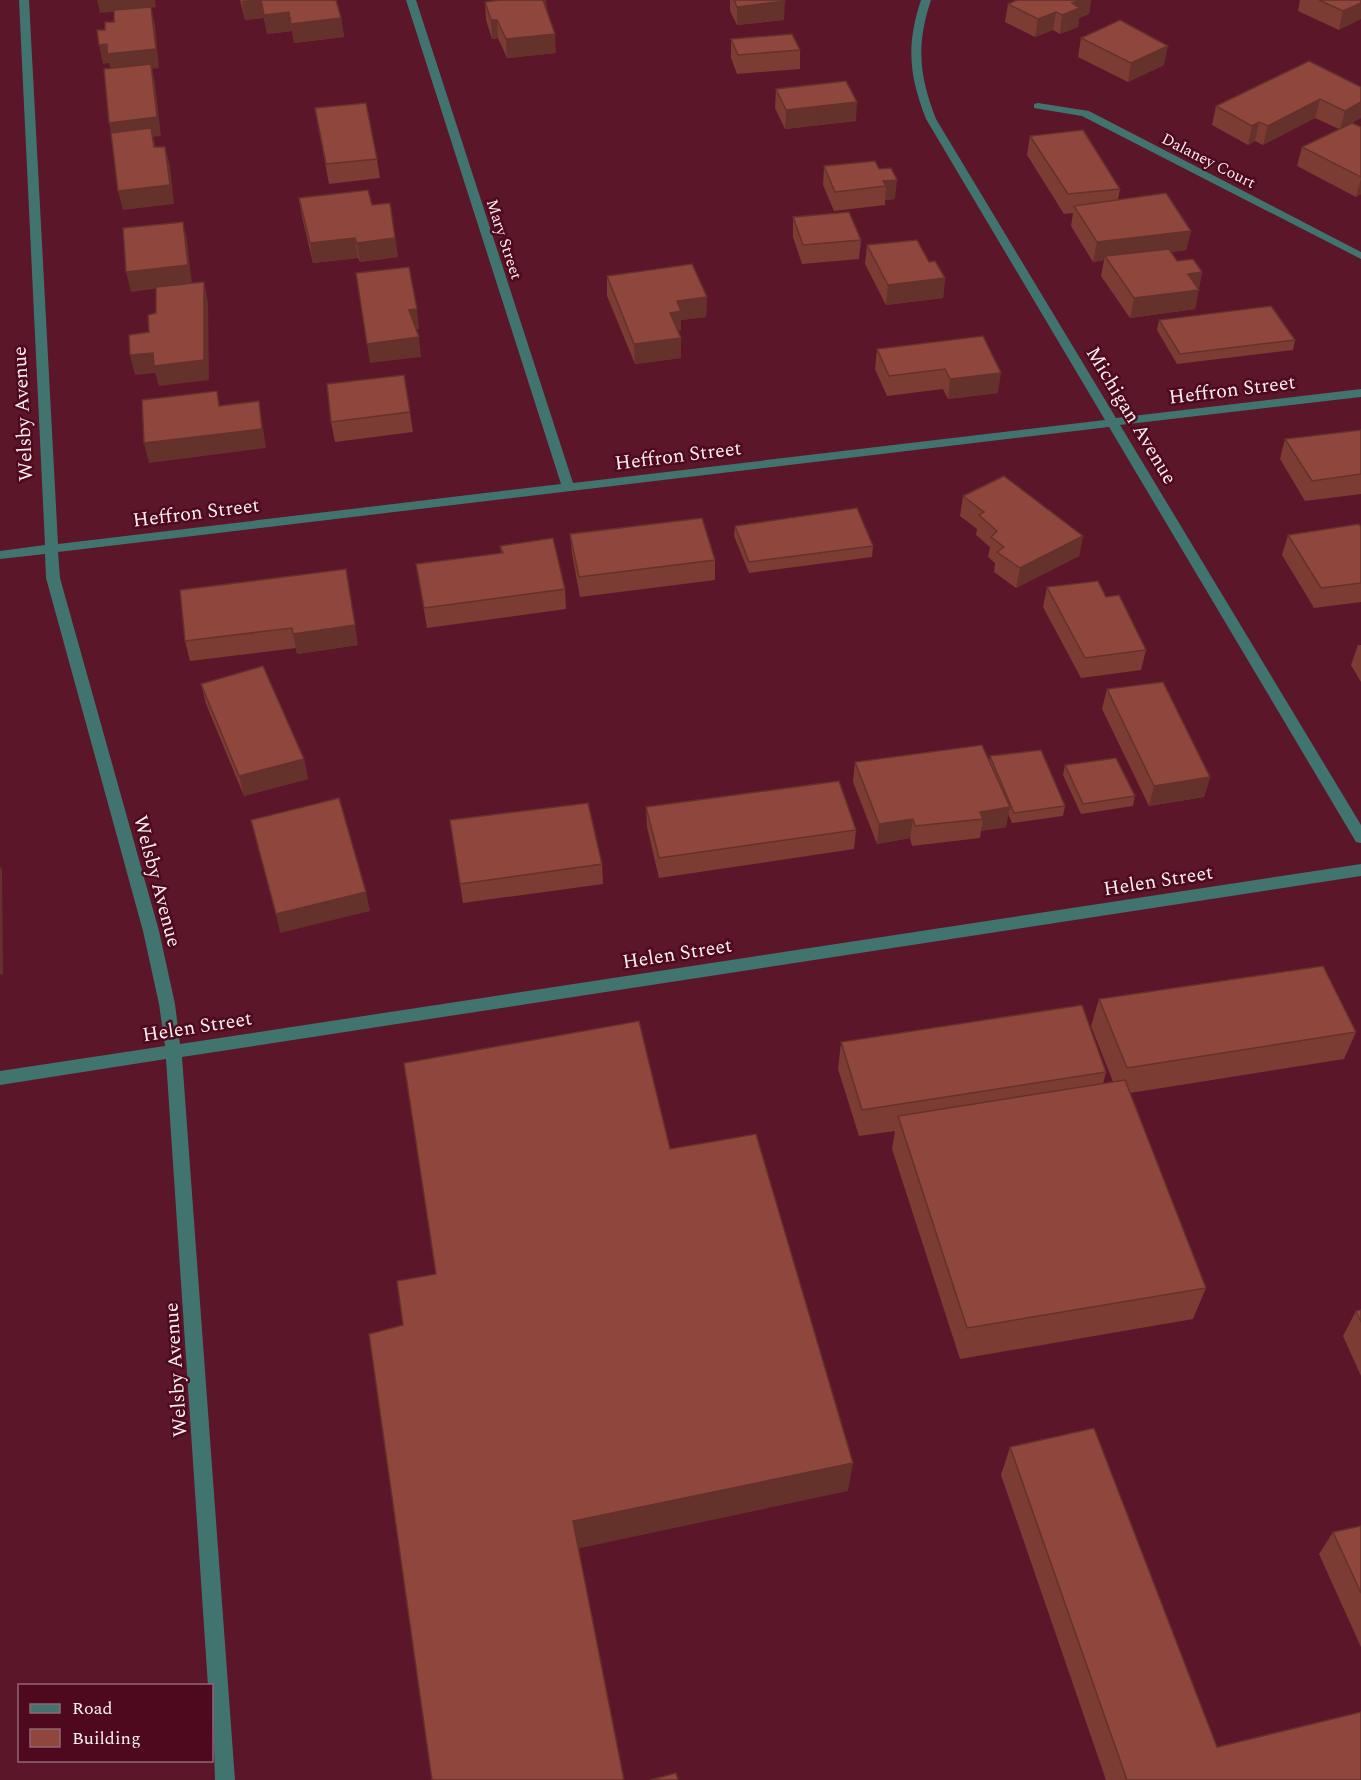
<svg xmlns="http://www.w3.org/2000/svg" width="1361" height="1780" font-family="Spectral,serif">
<rect width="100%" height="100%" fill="#5b1629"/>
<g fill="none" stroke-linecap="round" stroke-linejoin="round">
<!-- minor -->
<g fill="#41736f" fill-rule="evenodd">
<path d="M19 0H29L58 544 561 484 406 0H416L573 483 1105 420 926 119C909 75 906 45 921 0H931C916 45 919 75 936 119L1116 418 1361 389V397L1120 425 1361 825V843L1356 842 1109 427 58 552 60 578 159 931 175 1004 180 1044 1361 864V876L182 1057 235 1780H215L212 1686H208L166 1059 0 1085V1071L165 1046 159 1004 143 931 46 578 45 554 0 559V551L45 545Z"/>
<path d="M1038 103 1089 111 1361 252V259L1082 116 1034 108V104Z"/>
</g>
</g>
<!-- wall -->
<g fill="#7b3c34">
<path d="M240 0H336L341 18 344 37 294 43 292 31 267 34 264 18 245 20Z"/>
<path d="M730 0H784V20L737 25 730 11Z"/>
<path d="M1017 0H1091L1089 14 1079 18 1078 27 1060 34 1053 30 1035 37 1005 22 1008 4Z"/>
<path d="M1300 0H1361L1339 30 1298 11Z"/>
<path d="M485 2 547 8 556 53 507 58 498 38 492 39 486 20Z"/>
<path d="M1081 38 1164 65 1128 82 1078 57Z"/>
<path d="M731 39 800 50V69L737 74 731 58Z"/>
<path d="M1361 87 1353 123 1361 127V194L1356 197 1297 166 1302 147 1339 129 1315 118 1263 145 1255 141 1248 145 1212 125 1216 106Z"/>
<path d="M776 89 856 121 785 129 775 108Z"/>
<path d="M315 108 377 159 380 178 329 184Z"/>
<path d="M1030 136 1120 189 1118 200 1191 231 1186 250 1171 252 1177 261 1202 272 1195 309 1130 318 1101 276 1104 260 1093 262 1071 226 1073 213 1064 214 1027 155Z"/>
<path d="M875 161 895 199 885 200V205L834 211 823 185 824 166Z"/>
<path d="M299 198 372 205 395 238 398 257 360 262 358 258 313 263 302 217Z"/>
<path d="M793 217 861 240 859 259 802 264 793 237Z"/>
<path d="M867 245 929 262 945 278 943 298 886 305 865 264Z"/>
<path d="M607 276 707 297 706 317 681 320V331H678L681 358 635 364 607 296Z"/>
<path d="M1159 320 1295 340 1293 350 1177 364 1157 330Z"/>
<path d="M983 336 998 393 948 399 943 389 887 396 875 369 877 349Z"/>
<path d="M410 412 413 432 335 442 331 422Z"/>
<path d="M1361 430V494L1305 501 1280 459 1285 439Z"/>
<path d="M963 496 1083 536 1079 556 1016 588 994 572 995 563 988 557 990 547 976 535 977 529 960 516Z"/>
<path d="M735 526 873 546 872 557 749 573 734 536Z"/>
<path d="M1361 527V602L1314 608 1282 555 1288 535Z"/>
<path d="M570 534 715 560V580L580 597 572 554Z"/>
<path d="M500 546 565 589 566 609 427 628 416 564 501 553Z"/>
<path d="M1047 587 1106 597 1146 650 1141 670 1081 678 1043 607Z"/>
<path d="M180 590 358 645 297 654 296 648 190 661 185 641Z"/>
<path d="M1358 645H1361V682L1351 665Z"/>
<path d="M201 684 304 759 308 779 244 796 206 704Z"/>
<path d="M1107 689 1210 777 1204 797 1149 806 1102 709Z"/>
<path d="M990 756 1065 806 1063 816 1012 823 1008 814 1006 827 981 831 980 838 912 846 910 838 877 844 853 782 855 762H989Z"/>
<path d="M1065 765 1135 796 1133 806 1081 814 1063 775Z"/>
<path d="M646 807 856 830 854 849 659 878 647 827Z"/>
<path d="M450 820 602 864 603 884 463 903Z"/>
<path d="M1099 999 1356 1032 1344 1059 1130 1093 1206 1288 1193 1319 960 1359 892 1149 895 1131 859 1136 838 1069 841 1042 1106 1072 1103 1084 1113 1082 1091 1026Z"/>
<path d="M1361 1310V1376L1343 1336 1356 1311Z"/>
<path d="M1010 1447 1217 1747 1361 1780H1106L1001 1475Z"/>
<path d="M1361 1526V1647L1319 1554 1333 1532Z"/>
</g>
<!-- shaded-wall -->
<g fill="#64312b">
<path d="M97 0H155L156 7 151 8 155 25 159 68 152 69 155 83 161 136 153 137 156 148 113 142 109 123 112 73 109 63 103 64 99 45 151 8 100 13Z"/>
<path d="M252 0H261L289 12 292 31 267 34 264 18 245 20 242 1Z"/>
<path d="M513 0H546L547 8 514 12Z"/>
<path d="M1080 0H1091L1089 14 1079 18 1078 27 1060 34 1062 15 1072 3Z"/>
<path d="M785 1 784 20 737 25V7Z"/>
<path d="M1361 3V19L1339 30 1343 11Z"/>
<path d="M1056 12 1053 30 1035 37 1038 19Z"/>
<path d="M341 18 344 37 294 43 291 24Z"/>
<path d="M491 20H497L498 38 492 39Z"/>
<path d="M555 34 556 53 507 58 506 39Z"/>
<path d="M1168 46 1164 65 1128 82 1131 63Z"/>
<path d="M1320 99 1315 118 1263 145 1268 126Z"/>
<path d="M857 102 856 121 785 129 786 110Z"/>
<path d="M1361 102V118L1340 130 1345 111Z"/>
<path d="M1259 122 1255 141 1248 145 1252 126Z"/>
<path d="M165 147 170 166 174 204 123 210 118 191Z"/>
<path d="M1361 179V194L1356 197Z"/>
<path d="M897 180 895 199 885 200 886 186 883 181Z"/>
<path d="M183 222 187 241 192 284 131 292 126 272Z"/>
<path d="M1191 231 1186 250 1108 260 1105 256 1104 260 1093 262 1097 242Z"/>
<path d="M355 238 358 258 313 263 310 243Z"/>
<path d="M395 238 398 257 360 262 357 243Z"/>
<path d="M1202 272 1195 309 1130 318 1134 298 1188 274Z"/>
<path d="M945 278 943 298 886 305 888 285Z"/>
<path d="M204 282 208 302 209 380 159 386 155 373 135 375 130 355Z"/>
<path d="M707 297 706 317 681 320V331L670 333V313L677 301Z"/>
<path d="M417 309 419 329 412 330 409 310Z"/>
<path d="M419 337 421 357 370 363 367 344Z"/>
<path d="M681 338V358L635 364 634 344Z"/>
<path d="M1001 373 998 393 948 399 950 379Z"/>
<path d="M259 401 262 421 266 448 149 463 144 443Z"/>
<path d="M1083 536 1079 556 1016 588 1020 568Z"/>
<path d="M346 569 358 645 297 654 293 634Z"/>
<path d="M304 759 308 779 244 796 239 776Z"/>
<path d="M1210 777 1204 797 1149 806 1154 786Z"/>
<path d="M1010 807 1006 827 981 831 983 819 980 812Z"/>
<path d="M913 819 910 838 877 844 879 824Z"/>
<path d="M0 866 2 870 3 974 0 975Z"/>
<path d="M366 892 370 911 280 933 276 914Z"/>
<path d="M853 1463 848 1491 576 1549 573 1521Z"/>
</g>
<!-- building -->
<g fill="#8f463d" stroke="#64312b" stroke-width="1.5">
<path d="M261 0H336L341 18 291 24 289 12 264 15Z"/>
<path d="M499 0H543L555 34 506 39 497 20H491L485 2Z"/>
<path d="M734 0H784L785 1 737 7Z"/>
<path d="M1017 0H1080L1072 3 1080 8 1062 15 1056 12 1038 19 1008 4Z"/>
<path d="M1319 0H1361V3L1343 11Z"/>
<path d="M151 7 156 49 107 54V44L99 45 97 30H105V22H114V10Z"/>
<path d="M1120 20 1168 46 1131 63 1081 38Z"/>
<path d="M792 34 800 50 738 55 731 39Z"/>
<path d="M1309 61 1361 87V102L1345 111 1320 99 1268 126 1259 122 1252 126 1216 106Z"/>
<path d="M151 64 157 117 109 123 104 69Z"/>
<path d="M846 81 857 102 786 110 776 89Z"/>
<path d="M366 103 377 159 326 164 315 108Z"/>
<path d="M1352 123 1361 127V177L1302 147Z"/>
<path d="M151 128 154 147H165L170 185 118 191 111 133Z"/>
<path d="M1083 130 1120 189 1068 194 1030 136Z"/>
<path d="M875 161 879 169 891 168 897 180 883 181 886 186 835 192 824 166Z"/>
<path d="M368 190 372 205 390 203 395 238 357 243 355 238 310 243 299 198Z"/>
<path d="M1166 193 1191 231 1097 242 1074 206Z"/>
<path d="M849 212 861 240 803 245 793 217Z"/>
<path d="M183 222 188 265 126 272 123 228Z"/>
<path d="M917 240 929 262 935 261 945 278 888 285 867 245Z"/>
<path d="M1169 249 1177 261 1193 259 1202 272 1188 274 1199 290 1134 298 1105 256Z"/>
<path d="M692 264 707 297 677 301 681 311 670 313 681 338 634 344 607 276Z"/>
<path d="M409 267 417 309 409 310 419 337 367 344 356 273Z"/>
<path d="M204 282V360L154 366 153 353 130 355 129 335 149 332 148 315 156 313V287Z"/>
<path d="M1271 306 1295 340 1180 354 1159 320Z"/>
<path d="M983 336 1001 373 950 379 945 369 889 376 877 349Z"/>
<path d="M404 375 410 412 331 422 327 384Z"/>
<path d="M217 391 219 406 259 401 262 429 144 443 142 400Z"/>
<path d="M1361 430V474L1312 481 1285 439Z"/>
<path d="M1004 476 1083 536 1020 568 997 552 1004 547 991 537 997 531 979 515 984 512 963 496Z"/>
<path d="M857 508 873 546 749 562 735 526Z"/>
<path d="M702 518 715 560 579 577 570 534Z"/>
<path d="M1359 524 1361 527V583L1321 588 1288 535Z"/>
<path d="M553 538 565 589 424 608 416 564 503 553 500 546Z"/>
<path d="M346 569 355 625 293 634 292 628 185 641 180 590Z"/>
<path d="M1098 581 1106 597 1119 595 1146 650 1085 658 1047 587Z"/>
<path d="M263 666 304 759 239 776 201 684Z"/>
<path d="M1163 682 1210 777 1154 786 1107 689Z"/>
<path d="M982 745 1010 807 980 812 983 819 915 826 913 819 879 824 855 762Z"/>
<path d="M1041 750 1065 806 1014 813 990 756Z"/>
<path d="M1116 758 1135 796 1083 804 1065 765Z"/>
<path d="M839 781 856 830 659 858 646 807Z"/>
<path d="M339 798 366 892 276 914 251 820Z"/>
<path d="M588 803 602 864 460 884 450 820Z"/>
<path d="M1323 966 1356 1032 1127 1068 1099 999Z"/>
<path d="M1082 1005 1106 1072 862 1110 841 1042Z"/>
<path d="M639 1021 670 1149 756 1134 853 1463 573 1521 624 1780H432L369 1334 403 1325 397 1281 436 1274 404 1063Z"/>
<path d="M1125 1080 1206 1288 967 1328 898 1116Z"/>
<path d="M1361 1310V1322L1356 1311Z"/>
<path d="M1094 1428 1217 1747 1361 1712V1780H1127L1010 1447Z"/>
<path d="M1361 1526V1593L1333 1532Z"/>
<path d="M676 1773 678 1780H650Z"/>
</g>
<g text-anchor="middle" stroke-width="5" stroke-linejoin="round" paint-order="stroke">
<!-- far-street labels -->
<g font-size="16" fill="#f9f0f1" stroke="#4f091f">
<text transform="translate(1209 160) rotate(27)" y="6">Dalaney Court</text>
<text transform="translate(505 239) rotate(72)" y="6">Mary Street</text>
</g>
<!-- street labels -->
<g font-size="20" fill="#f9f0f1" stroke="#4f091f">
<text transform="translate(1232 389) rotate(-7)" y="7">Heffron Street</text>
<text transform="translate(22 414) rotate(-93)" y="7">Welsby Avenue</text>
<text transform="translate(1132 415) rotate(59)" y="7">Michigan Avenue</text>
<text transform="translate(678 455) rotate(-7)" y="7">Heffron Street</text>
<text transform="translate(196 512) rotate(-7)" y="7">Heffron Street</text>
<text transform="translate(1158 880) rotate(-9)" y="7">Helen Street</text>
<text transform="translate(158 881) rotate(75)" y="7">Welsby Avenue</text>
<text transform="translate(677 953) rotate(-9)" y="7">Helen Street</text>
<text transform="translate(197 1026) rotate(-9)" y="7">Helen Street</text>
<text transform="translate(175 1370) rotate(-94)" y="7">Welsby Avenue</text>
</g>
</g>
<!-- legend -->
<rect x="18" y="1684" width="195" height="78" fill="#4f091f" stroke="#936573" stroke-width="1.5"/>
<rect x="30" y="1704" width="30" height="9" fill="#41736f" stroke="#936573" stroke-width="1.5"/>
<text x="72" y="1714" font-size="18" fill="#f9f0f1">Road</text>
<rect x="30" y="1729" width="30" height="18" fill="#8f463d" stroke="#936573" stroke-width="1.5"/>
<text x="72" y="1744" font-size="18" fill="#f9f0f1">Building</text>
</svg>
